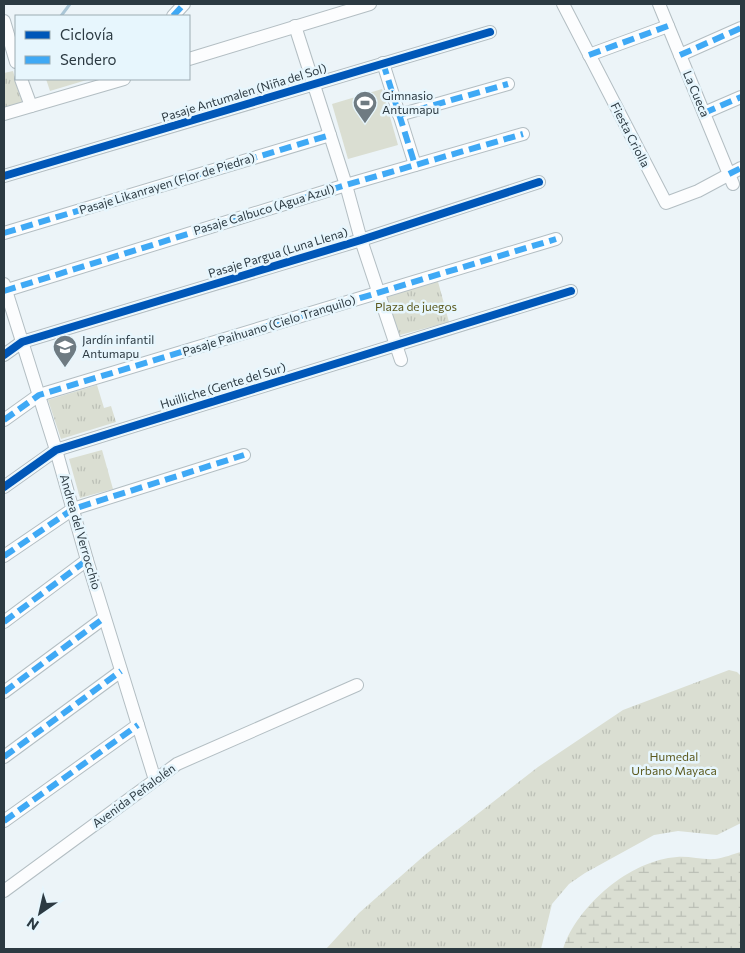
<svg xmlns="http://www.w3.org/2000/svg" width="745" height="953" font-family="Commissioner,sans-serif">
<defs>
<pattern id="grass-tufts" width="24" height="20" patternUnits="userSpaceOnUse" patternTransform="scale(1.25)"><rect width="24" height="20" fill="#daded2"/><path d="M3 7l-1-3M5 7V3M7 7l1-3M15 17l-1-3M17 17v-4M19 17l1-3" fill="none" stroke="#bbbfb6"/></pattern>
<pattern id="wetland-marsh" width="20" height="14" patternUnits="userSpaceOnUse" patternTransform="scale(1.25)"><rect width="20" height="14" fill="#daded2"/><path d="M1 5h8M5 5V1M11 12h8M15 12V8" fill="none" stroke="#bbbfb6"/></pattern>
</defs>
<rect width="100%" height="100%" fill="#ecf4f8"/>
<!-- grass -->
<g fill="url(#grass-tufts)">
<path d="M13 71 23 105 4 113V73Z"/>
<path d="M437 278 449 322 400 335 384 293Z"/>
<path d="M97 385 104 408 111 406 116 422 61 439 48 400Z"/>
<path d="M102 450 113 489 80 498 69 459Z"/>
<path d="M729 670 737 672 741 676V823L717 835 678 831 654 835 585 873 569 884 552 904 541 949H326L359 913 426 854 538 767 623 710Z"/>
</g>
<!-- wetland -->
<path fill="url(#wetland-marsh)" d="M741 852V949H563C577 906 630 860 677 857 689 856 703 860 715 859 724 858 733 854 741 852Z"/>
<!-- pitch -->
<g fill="#daded2">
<path d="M46 79H90L50 91Z"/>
<path d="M382 89 398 145 348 159 332 104Z"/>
</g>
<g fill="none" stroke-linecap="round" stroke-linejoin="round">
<!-- stream -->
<path stroke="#aac6d6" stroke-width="3" d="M61 16 70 4"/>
<defs>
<g id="minor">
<path d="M563 4 666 203 698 191 741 168"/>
<path d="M659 4 733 184"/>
<path d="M173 16 184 4"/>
<path d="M4 21 16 62"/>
<path d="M295 26 346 185 361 240 401 360"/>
<path d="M589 55 668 26"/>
<path d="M680 55 741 28"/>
<path d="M189 59 370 4"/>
<path d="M383 63 415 165"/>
<path d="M21 79 31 106"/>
<path d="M704 113 741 97"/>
<path d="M4 114 124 79"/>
<path d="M399 115 508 84"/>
<path d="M4 176 490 32"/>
<path d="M4 233 330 135"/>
<path d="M4 284 56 450 87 560 155 780"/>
<path d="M4 291 346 185 523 134"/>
<path d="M4 355 22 342 361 240 539 182"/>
<path d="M4 420 39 395 556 239"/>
<path d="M4 487 56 450 571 291"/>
<path d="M4 556 73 509 244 455"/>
<path d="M4 622 87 560"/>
<path d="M4 692 104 618"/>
<path d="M4 757 121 671"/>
<path d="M4 821 138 725"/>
<path d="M4 891 177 764 357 685"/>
</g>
</defs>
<!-- minor casing -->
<use href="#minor" stroke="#b3bec3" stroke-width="14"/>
<!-- minor -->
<use href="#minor" stroke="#fcfdfe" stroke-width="12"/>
<!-- quiet -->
<g stroke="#3fa9f5" stroke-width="6" stroke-dasharray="12 6" stroke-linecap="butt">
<path d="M173 16 184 4"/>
<path d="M589 55 668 26"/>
<path d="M680 55 741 28"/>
<path d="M383 63 415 165"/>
<path d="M704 113 741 97"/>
<path d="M399 115 508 84"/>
<path d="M729 174 741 168"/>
<path d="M4 233 330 135"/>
<path d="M4 291 346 185 523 134"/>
<path d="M4 420 39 395 556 239"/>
<path d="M4 556 73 509 244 455"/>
<path d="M4 622 87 560"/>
<path d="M4 692 104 618"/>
<path d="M4 757 121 671"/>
<path d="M4 821 138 725"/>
</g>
<defs>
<g id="cycleway">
<path d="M4 176 490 32"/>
<path d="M4 355 22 342 361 240 539 182"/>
<path d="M4 487 56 450 571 291"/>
</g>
</defs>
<!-- cycleway casing -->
<use href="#cycleway" stroke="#e7f6fd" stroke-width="11"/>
<!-- cycleway -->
<use href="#cycleway" stroke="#0057b8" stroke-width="8"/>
</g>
<!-- icons -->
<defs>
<symbol id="stadium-pin" viewBox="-11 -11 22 30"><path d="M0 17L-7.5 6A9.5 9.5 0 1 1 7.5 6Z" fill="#6f7b82" stroke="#e7f6fd"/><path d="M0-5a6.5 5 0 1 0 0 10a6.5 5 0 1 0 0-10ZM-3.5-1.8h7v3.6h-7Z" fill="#fff"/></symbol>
<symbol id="school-pin" viewBox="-11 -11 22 30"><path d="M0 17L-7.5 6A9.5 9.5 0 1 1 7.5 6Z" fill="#6f7b82" stroke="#e7f6fd"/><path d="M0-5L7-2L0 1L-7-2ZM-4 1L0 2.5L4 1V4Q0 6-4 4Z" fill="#fff"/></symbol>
</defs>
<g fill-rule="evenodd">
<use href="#stadium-pin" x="351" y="89" width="28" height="38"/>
<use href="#school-pin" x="51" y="333" width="28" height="38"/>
</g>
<g text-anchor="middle" stroke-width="5" stroke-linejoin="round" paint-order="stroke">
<!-- street labels -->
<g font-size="12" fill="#2c3a42" stroke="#e7f6fd">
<text transform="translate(244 93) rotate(-17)" y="4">Pasaje Antumalen (Niña del Sol)</text>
<text transform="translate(696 94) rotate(67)" y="4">La Cueca</text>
<text transform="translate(630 135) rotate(63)" y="4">Fiesta Criolla</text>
<text transform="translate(167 184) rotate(-17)" y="4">Pasaje Likanrayen (Flor de Piedra)</text>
<text transform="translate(264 210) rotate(-17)" y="4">Pasaje Calbuco (Agua Azul)</text>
<text transform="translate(278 253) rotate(-17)" y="4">Pasaje Pargua (Luna Llena)</text>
<text transform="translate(269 326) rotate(-17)" y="4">Pasaje Paihuano (Cielo Tranquilo)</text>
<text transform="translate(223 386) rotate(-17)" y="4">Huilliche (Gente del Sur)</text>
<text transform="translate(80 532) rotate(74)" y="4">Andrea del Verrocchio</text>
<text transform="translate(134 796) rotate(-36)" y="4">Avenida Peñalolén</text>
</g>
<!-- poi labels -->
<g font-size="12" fill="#2c3a42" stroke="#e7f6fd" text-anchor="start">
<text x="382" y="100">Gimnasio<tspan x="382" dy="14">Antumapu</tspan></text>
<text x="82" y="344">Jardín infantil<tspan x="82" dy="14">Antumapu</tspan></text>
</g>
<!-- park labels -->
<g font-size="12" fill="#5c5a1f" stroke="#e7f6fd">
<text x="416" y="311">Plaza de juegos</text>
<text x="674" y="761">Humedal<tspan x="674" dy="14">Urbano Mayaca</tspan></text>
</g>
</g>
<!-- border -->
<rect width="745" height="953" fill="none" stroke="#2c3a42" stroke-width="10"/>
<!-- legend -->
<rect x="15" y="15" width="175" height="65" fill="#e7f6fd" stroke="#9cabb2"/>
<rect x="25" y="31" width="25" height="8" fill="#0057b8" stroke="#9cabb2"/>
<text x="60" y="40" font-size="15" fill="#2c3a42">Ciclovía</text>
<rect x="25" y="56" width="25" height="8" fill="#3fa9f5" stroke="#9cabb2"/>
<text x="60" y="65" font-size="15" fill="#2c3a42">Sendero</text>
<!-- north arrow -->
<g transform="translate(40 913) rotate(214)" stroke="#e7f6fd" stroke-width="4" paint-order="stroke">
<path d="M0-4L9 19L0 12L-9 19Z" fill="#2c3a42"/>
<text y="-8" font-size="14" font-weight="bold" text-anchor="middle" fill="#2c3a42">N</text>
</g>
</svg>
